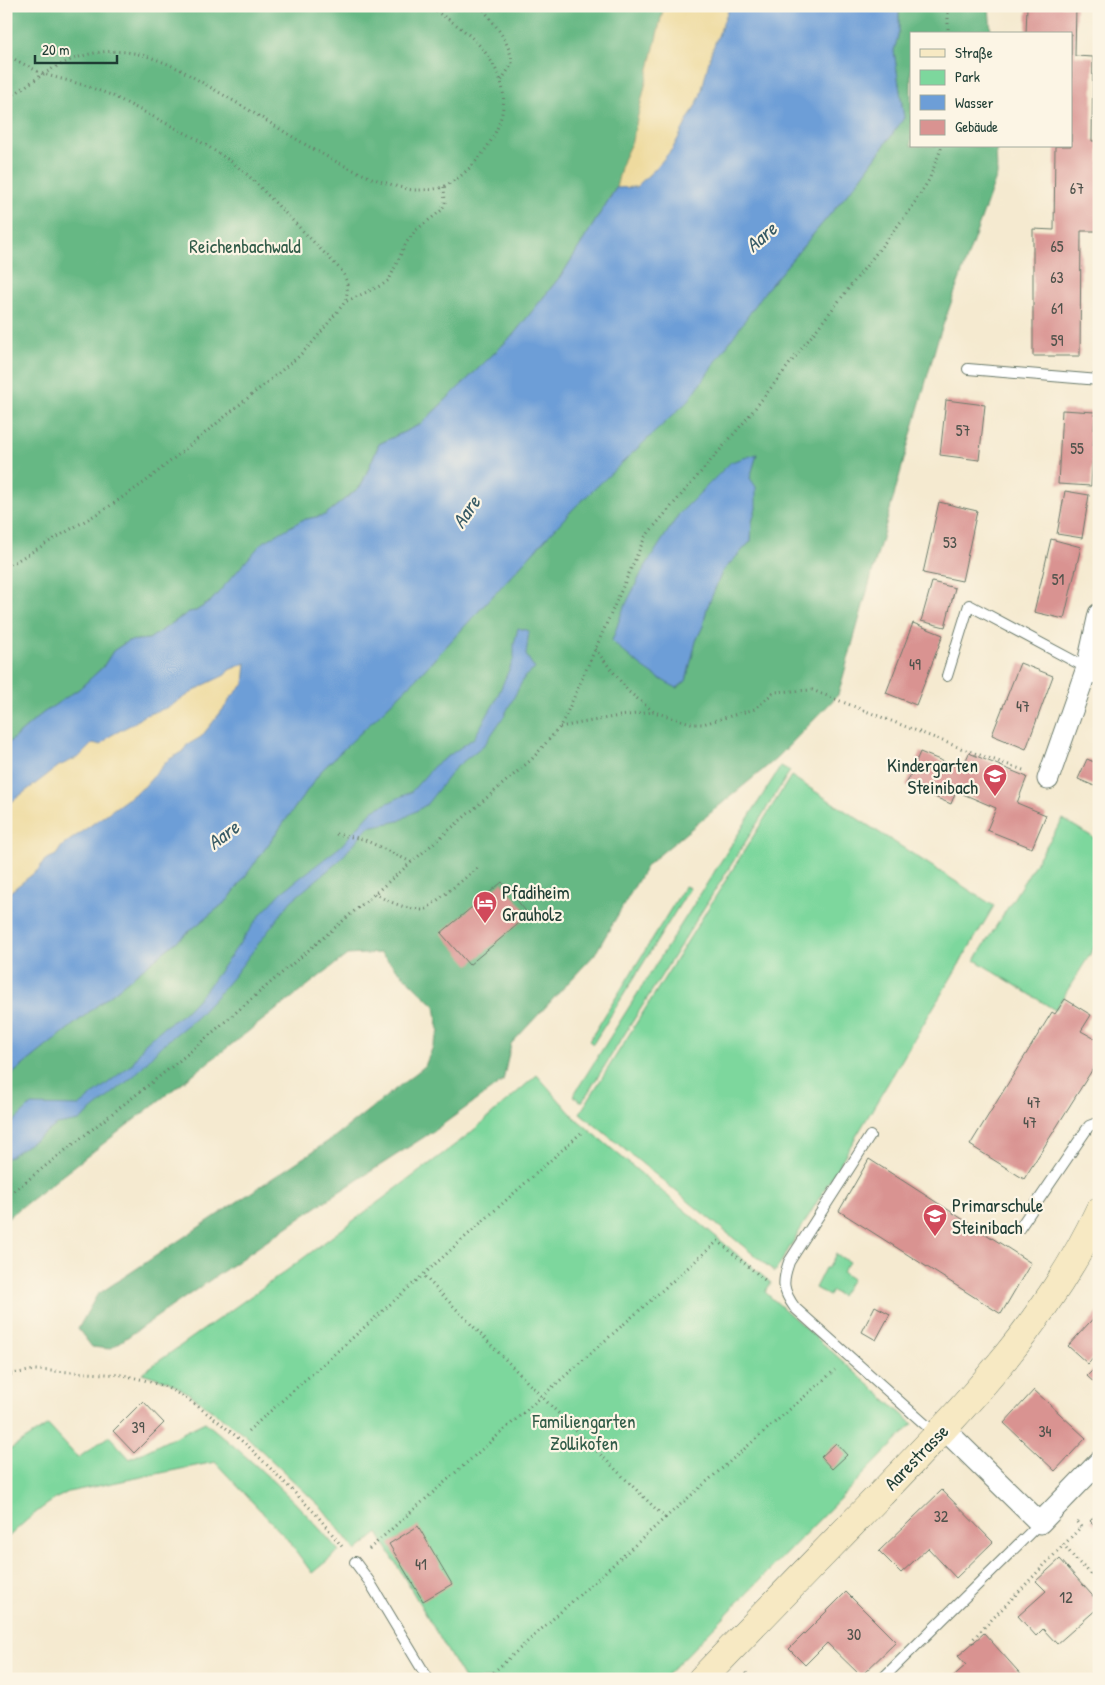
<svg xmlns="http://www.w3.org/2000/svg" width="1105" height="1685" font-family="'Patrick Hand',sans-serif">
<rect width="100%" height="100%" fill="#fcf5e5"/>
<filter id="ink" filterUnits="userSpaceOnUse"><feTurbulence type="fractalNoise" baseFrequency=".02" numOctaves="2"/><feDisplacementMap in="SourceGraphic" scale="10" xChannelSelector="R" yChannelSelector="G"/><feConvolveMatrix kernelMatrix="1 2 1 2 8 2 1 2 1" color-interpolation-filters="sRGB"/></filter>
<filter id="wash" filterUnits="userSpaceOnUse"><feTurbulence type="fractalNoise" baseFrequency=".0096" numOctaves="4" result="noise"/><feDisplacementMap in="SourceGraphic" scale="20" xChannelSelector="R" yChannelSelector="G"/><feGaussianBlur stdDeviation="1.12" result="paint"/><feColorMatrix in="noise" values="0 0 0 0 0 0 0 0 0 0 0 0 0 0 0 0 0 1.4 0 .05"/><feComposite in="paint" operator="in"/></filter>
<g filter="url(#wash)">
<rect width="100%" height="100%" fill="#f5ead0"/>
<!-- green -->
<g fill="#7dd79d" stroke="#4e8a68">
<path d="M781 766 790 771 582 1102 573 1096Z"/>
<path d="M791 776 994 906 775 1272 580 1113Z"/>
<path d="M1063 819 1099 841V940L1055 1010 975 960Z"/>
<path d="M685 886 690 888 593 1044 589 1041Z"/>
<path d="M537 1075 574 1117 771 1283 765 1292 913 1424 663 1679H464L378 1533 356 1551 323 1509 244 1434 190 1394 167 1381 142 1373 282 1274 468 1135Z"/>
<path d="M836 1254 849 1262 842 1272 852 1279 841 1296 832 1291 829 1296 815 1288 825 1268H828Z"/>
<path d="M205 1422C255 1463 297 1501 339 1551L312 1573 287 1539 215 1462 68 1492C41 1506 28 1519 6 1539V1452L48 1425 78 1458 109 1436 130 1459Z"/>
</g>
<!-- forest -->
<g fill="#66b884" stroke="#427a5c" fill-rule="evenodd">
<path d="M6 6H664L632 141 623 160 616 188 563 273 513 335 421 424 379 444 361 486 325 515 302 520 224 587 211 601 196 611 189 612 149 639 128 641 113 651 103 667 79 689 43 713 6 745Z"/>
<path d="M899 6H989L991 34H911V146H996L997 175 937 342 838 695 776 759 647 865 595 954 511 1044 503 1081 435 1130 328 1199 110 1349 92 1347 78 1329 97 1295 333 1138 425 1066 439 1032 435 1006 380 953 347 955 6 1219V1079L228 900 322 770 415 680 573 509 766 290 860 179 904 118 894 51 899 32ZM757 454 750 478 756 508 752 522 751 541 722 572 707 608 703 626 696 641 686 681 678 688C652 676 633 660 612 641L679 514 694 499Z"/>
</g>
<!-- sand -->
<g fill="#eeda9e" stroke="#868c69">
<path d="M664 6H759L676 171 608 200 616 188 623 160 632 141Z"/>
<path d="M251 653 260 689 6 911V787L46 751Z"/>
</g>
<!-- water -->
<g fill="#6d9ed7" stroke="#466e86">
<path d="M730 6H899V32L894 51 904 118 860 179 766 290 689 400 573 509 415 680 322 770 228 900 6 1079V895L38 870 45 860 56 855 62 846 144 787 168 760 183 751 187 745 201 737 228 703 230 698 244 684 246 663 229 670 225 675 204 685 169 707 143 716 134 723 110 736 101 745 93 743 79 757 59 766 6 806V745L43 713 79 689 103 667 113 651 128 641 149 639 189 612 196 611 211 601 262 543 302 520 325 515 361 486 379 444 421 424 513 335 563 273 616 188 636 187 656 168 673 148 700 97 711 53Z"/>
<path d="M757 454 750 478 756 487V508L752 522 751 541 722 572 707 608 703 626 696 641 686 681 677 688C652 676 632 660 612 641L622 612 643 570 679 514 731 462Z"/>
<path d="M518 628 529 631 526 655 535 669 525 676 504 716 485 744 455 768 426 805 399 821 368 827 339 861 291 901 233 977 214 999 196 1018 160 1047 135 1075 79 1121 57 1125 6 1159V1129L31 1105 79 1106 132 1064 145 1043 164 1027 183 1014 205 991 262 913 282 892 341 846 373 810 411 792 434 766 474 738 495 702 514 658V644Z"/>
</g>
<g id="blocks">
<!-- building -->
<g fill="#d99391">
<path d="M1027 6H1076L1075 56 1093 57 1092 141H1099V231H1081L1080 356H1033V229L1054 230 1055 146H1071V34H1026Z"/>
<path d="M946 400 985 405 979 460 940 455Z"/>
<path d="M1062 410 1095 412 1091 486 1058 484Z"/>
<path d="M1065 491 1089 495 1082 538 1057 534Z"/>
<path d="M939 502 977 511 962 581 923 573Z"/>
<path d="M1051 539 1081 547 1064 619 1034 612Z"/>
<path d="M932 582 955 588 945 627 921 621Z"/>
<path d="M913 623 943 635 916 705 886 693Z"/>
<path d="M1020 663 1053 676 1026 749 992 735Z"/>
<path d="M920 752 962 769 969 753 1027 777 1017 803 1046 815 1032 848 987 830 996 808 956 791 951 804 906 785Z"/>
<path d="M1087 759 1099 764V788L1078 779Z"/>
<path d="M502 882 529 915 469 965 441 933Z"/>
<path d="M1065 999 1091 1015 1081 1031 1099 1041V1059L1024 1179 970 1145 1052 1012 1055 1014Z"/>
<path d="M869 1159 1031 1263 1001 1314 839 1211Z"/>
<path d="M875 1306 890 1314 876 1340 862 1332Z"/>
<path d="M1099 1312V1352L1088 1364 1068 1346Z"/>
<path d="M1099 1364V1387L1087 1376Z"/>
<path d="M1034 1390 1086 1438 1055 1471 1004 1423Z"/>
<path d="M143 1401 164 1423 134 1453 113 1431Z"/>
<path d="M836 1443 847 1455 832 1469 821 1457Z"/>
<path d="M942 1490 993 1542 956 1578 928 1548 901 1573 879 1551Z"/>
<path d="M1099 1511V1529L1090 1521Z"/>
<path d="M418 1526 452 1584 423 1601 389 1544Z"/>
<path d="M1060 1559 1099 1603V1607L1057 1644 1043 1629 1036 1636 1018 1616 1046 1591 1036 1581Z"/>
<path d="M846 1592 896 1642 861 1676 827 1643 805 1665 789 1649Z"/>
<path d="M984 1633 1025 1679H950L966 1665 958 1656Z"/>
</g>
</g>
</g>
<g filter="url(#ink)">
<use href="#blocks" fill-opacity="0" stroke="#6a7a6b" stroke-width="1"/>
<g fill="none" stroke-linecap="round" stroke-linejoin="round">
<defs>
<g id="lane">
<path d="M968 369 1099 380"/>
<path d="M947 676 969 605 1087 668"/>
<path d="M870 1136 789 1262C782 1282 782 1290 795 1308L937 1435"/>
<path d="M1019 1229 1089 1126 1099 1122"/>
<path d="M355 1562 369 1581 428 1679"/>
<path d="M882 1679 1040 1523"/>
<path d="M1093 1679 1099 1673"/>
</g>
<g id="street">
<path d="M1087 668 1099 614"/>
<path d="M1048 779 1087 668 1099 674"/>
<path d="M944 1429 1040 1523 1099 1462"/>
</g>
<path id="secondary" d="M702 1679C761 1617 821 1556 881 1494 964 1408 1048 1321 1099 1211"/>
</defs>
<!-- lane casing -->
<use href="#lane" stroke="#6a7a6b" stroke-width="12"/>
<!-- street casing -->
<use href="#street" stroke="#6a7a6b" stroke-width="23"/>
<!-- secondary casing -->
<use href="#secondary" stroke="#6a7a6b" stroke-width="29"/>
<!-- path -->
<g stroke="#6a7a6b" stroke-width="3" stroke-dasharray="1 4" stroke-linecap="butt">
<path d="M481 6C493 23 511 42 512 64L501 81"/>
<path d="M948 34V6"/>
<path d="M6 55 43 74 84 85 111 95 193 137 232 162 249 176 341 270C348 280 349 290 345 301"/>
<path d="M6 100C45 72 82 44 133 53 150 56 166 63 181 70 208 86 236 102 262 118 301 142 340 167 383 182 394 185 405 190 416 190 424 190 434 190 442 187 447 186 451 182 455 180 484 160 514 116 500 79 486 43 459 25 427 6"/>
<path d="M6 567 107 508 145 482 298 357 313 342 345 302 382 285 389 280 406 243 416 230 442 210 445 202 444 187"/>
<path d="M595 649 629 692 654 712 694 724H703L755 709 774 692 812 690 963 749 1026 771"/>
<path d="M560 727 619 716 654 712"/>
<path d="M336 834 363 839 411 862"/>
<path d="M374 894C391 902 406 910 425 910L479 867"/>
<path d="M6 1197 179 1061 532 759 559 728 566 715 645 537 745 421 910 210 929 180 942 146"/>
<path d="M6 1375 35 1370 123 1375 144 1380 166 1387 189 1400 219 1422 249 1447 316 1514 344 1549"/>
<path d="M248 1431 423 1275"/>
<path d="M665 1518 835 1370"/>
<path d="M1063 1544 1077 1561 1099 1581"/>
<path d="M369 1549 718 1241 766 1281"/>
<path d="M973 1643V1639L1081 1527 1076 1521"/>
<path d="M746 1673 752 1679"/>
<path d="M486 1679 665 1518 541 1396 423 1275 582 1132"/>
</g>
<!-- lane -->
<use href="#lane" stroke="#fff" stroke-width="10"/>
<!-- street -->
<use href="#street" stroke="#fff" stroke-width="21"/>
<!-- secondary -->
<use href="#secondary" stroke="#f7e9c3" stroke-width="28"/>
</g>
</g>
<!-- icons -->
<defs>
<symbol id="school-pin" viewBox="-11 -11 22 30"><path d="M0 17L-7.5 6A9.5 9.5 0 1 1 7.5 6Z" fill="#d1495b" stroke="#fcf5e5"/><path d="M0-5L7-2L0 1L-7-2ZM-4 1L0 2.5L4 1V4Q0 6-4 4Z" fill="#fff"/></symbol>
<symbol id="hotel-pin" viewBox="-11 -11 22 30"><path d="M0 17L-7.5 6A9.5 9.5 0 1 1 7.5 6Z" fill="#d1495b" stroke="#fcf5e5"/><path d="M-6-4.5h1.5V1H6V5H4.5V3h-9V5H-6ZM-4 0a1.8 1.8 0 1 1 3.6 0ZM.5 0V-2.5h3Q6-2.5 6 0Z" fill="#fff"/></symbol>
</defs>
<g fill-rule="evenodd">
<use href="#school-pin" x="981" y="762" width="28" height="38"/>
<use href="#hotel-pin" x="471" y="889" width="28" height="38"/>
<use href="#school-pin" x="921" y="1202" width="28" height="38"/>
</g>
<g text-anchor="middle" stroke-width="4.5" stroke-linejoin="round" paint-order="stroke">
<!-- number labels -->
<g font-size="16" fill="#4e524b">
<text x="1077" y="194">67</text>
<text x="1057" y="252">65</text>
<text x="1057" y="283">63</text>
<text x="1057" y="314">61</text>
<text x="1057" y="346">59</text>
<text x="963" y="436">57</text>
<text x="1077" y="454">55</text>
<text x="950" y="548">53</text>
<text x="1058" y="585">51</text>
<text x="915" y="670">49</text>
<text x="1023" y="712">47</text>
<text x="1034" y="1108">47</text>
<text x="1030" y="1128">47</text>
<text x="138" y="1433">39</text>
<text x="1045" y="1437">34</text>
<text x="941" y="1522">32</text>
<text x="421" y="1570">41</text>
<text x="1066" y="1603">12</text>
<text x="854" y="1640">30</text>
</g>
<!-- park labels -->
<g font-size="19" fill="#325c49" stroke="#fcf5e5">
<text x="245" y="253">Reichenbachwald</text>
<text x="584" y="1428">Familiengarten<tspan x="584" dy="22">Zollikofen</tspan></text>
</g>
<!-- poi labels -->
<g font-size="19" fill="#1f3d34" stroke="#fcf5e5" text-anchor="start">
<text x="978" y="772" text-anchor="end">Kindergarten<tspan x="978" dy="22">Steinibach</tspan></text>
<text x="502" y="899">Pfadiheim<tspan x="502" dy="22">Grauholz</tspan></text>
<text x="952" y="1212">Primarschule<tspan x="952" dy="22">Steinibach</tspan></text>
</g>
<!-- street labels -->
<g font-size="19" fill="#1f3d34" stroke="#fcf5e5">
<text transform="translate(916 1457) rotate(-46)" y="7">Aarestrasse</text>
</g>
<!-- water labels -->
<g font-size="20" font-style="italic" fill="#365a65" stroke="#fcf5e5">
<text transform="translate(761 237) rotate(-41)" y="7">Aare</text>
<text transform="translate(466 512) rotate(-56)" y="7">Aare</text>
<text transform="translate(223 835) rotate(-37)" y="7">Aare</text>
</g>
</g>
<!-- margin -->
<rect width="1105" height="1685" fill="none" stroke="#fcf5e5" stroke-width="25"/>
<!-- legend -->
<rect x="910" y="32" width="162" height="115" fill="#fcf5e5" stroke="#a4ab9e"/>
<rect x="920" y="49" width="25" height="8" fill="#f7e9c3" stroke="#a4ab9e"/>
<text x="955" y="58" font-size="15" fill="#1f3d34">Straße</text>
<rect x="920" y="70" width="25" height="15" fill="#7dd79d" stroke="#a4ab9e"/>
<text x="955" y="82" font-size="15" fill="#1f3d34">Park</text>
<rect x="920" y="95" width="25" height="15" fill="#6d9ed7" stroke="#a4ab9e"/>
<text x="955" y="108" font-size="15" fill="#1f3d34">Wasser</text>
<rect x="920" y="120" width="25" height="15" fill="#d99391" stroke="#a4ab9e"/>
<text x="955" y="132" font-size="15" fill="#1f3d34">Gebäude</text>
<!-- scale -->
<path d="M35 55v8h82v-8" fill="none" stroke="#1f3d34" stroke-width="2.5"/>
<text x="42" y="55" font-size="15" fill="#1f3d34" stroke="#fcf5e5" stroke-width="4" paint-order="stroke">20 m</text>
</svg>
